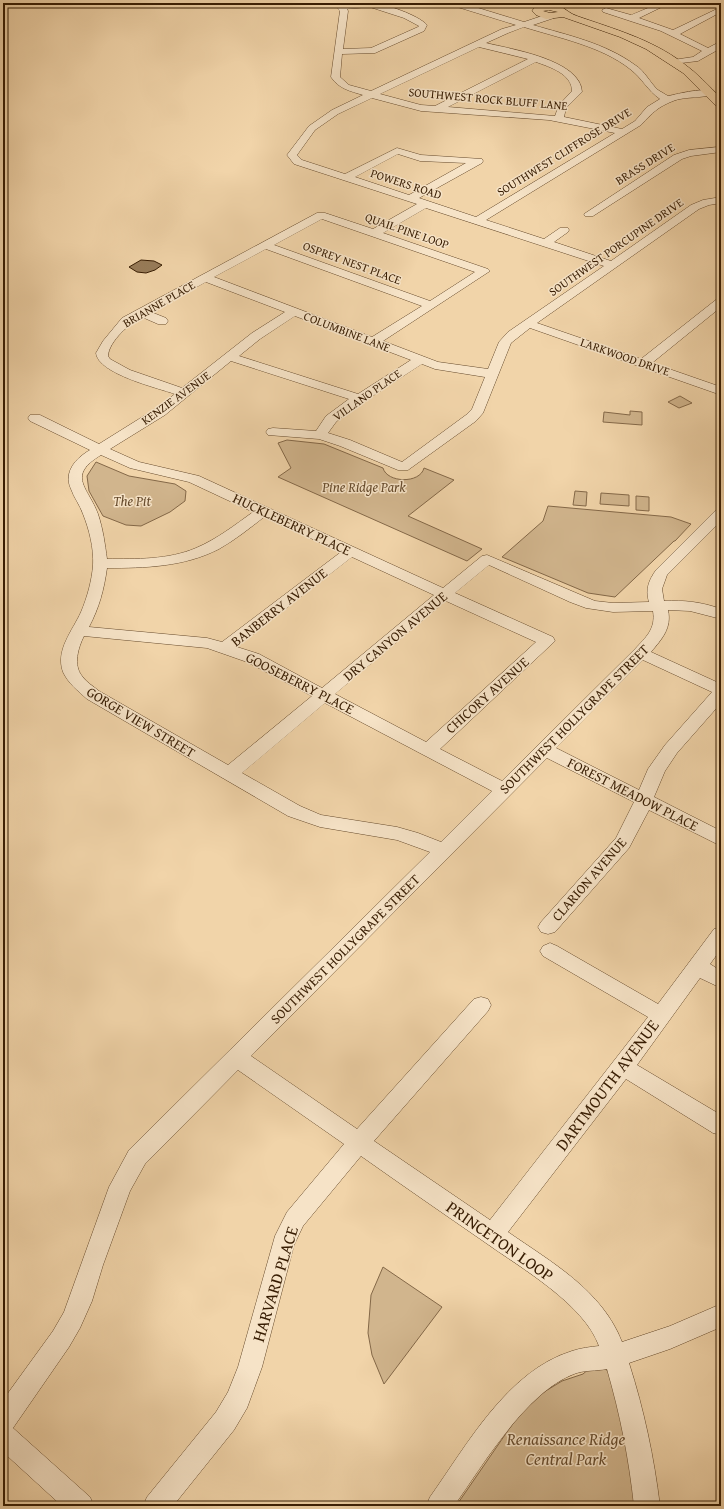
<svg xmlns="http://www.w3.org/2000/svg" width="724" height="1509" font-family="'Gentium Book Plus',serif">
<rect width="100%" height="100%" fill="#f1d4a9"/>
<filter id="stains"><feTurbulence type="fractalNoise" baseFrequency=".005" numOctaves="4"/><feColorMatrix values="0 0 0 0 .2 0 0 0 0 .09 0 0 0 0 .02 0 0 0 .5 -.17"/></filter>
<radialGradient id="worn" r=".72"><stop offset=".6" stop-color="#630" stop-opacity="0"/><stop offset="1" stop-color="#630" stop-opacity=".3"/></radialGradient>
<!-- green -->
<g fill="#d1b58d" stroke="#846848">
<path d="M680 396 692 403 679 408 668 402Z"/>
<path d="M630 411 642 412V425L603 422 604 412 630 415Z"/>
<path d="M287 440 324 444 383 468C387 483 420 484 424 468L454 480 408 516 482 549 467 561 278 477 291 468 278 443Z"/>
<path d="M96 462 129 476 175 484 186 491 185 501 170 512 141 526 126 525 103 516 89 491 87 476Z"/>
<path d="M575 491 587 492 586 506 573 505Z"/>
<path d="M601 493 629 495V506L600 504Z"/>
<path d="M636 496 649 497V511L636 510Z"/>
<path d="M548 506 671 517 691 524 675 541H674L615 597 588 593 502 557 543 521Z"/>
<path d="M383 1267 442 1307 384 1384 372 1355 368 1333 371 1295Z"/>
<path d="M590 1368 605 1369 611 1373 628 1456 635 1506H456L518 1416 544 1392 562 1381 583 1374Z"/>
</g>
<!-- building -->
<path fill="#987c59" stroke="#371c02" d="M141 260 154 261 162 265 155 270 146 273 137 272 129 267Z"/>
<g fill="none" stroke-linecap="round" stroke-linejoin="round">
<defs>
<g id="minor">
<path d="M334 3H342L343 4C353 3 362 2 372 3 386 4 418 15 427 25L424 31 375 53 342 54 340 77 349 85 371 91 502 29 516 25 451 5 450 3H462L524 22 548 14H554L555 16 554 18 533 25C567 35 605 43 635 65 645 71 650 83 658 90 661 92 665 94 668 96 678 94 707 86 714 93 707 99 684 96 673 101 658 107 653 112 641 125L486 220 544 239 560 228H568L569 230 568 232 554 242 611 261 691 205 703 200 721 197V203L709 205 699 209 537 323 641 359 717 299 721 298V307L652 363 721 387V395L530 328 511 343 483 413 476 421 408 470H398L340 446 319 439 268 435 266 432 268 429 273 428 316 431 326 416 349 399 231 361 165 415 110 449 139 462 199 476 443 588 482 556 487 555 595 601 613 603 649 602C645 589 649 580 656 570L716 510 721 509V521L667 575 662 589 664 601C684 600 702 602 721 609V619L690 611 668 610C672 628 662 639 651 652L721 684V703L677 753 665 771 654 797 721 831V846L649 810 629 848 555 932 548 934 541 932 538 927 541 922 616 838 634 802 547 758 251 1056 357 1129 474 999 481 997 488 999 491 1005 488 1011 374 1141 490 1220 648 1017 543 956 540 951 543 946 550 943 557 946 658 1004 714 929 721 927V949L710 964 721 971V988L700 978 637 1065 721 1115V1135L713 1133 626 1079 508 1232C551 1262 602 1290 622 1342L670 1326 721 1304V1327L670 1349 629 1363C644 1410 654 1457 660 1506H634C629 1459 620 1414 607 1369 596 1371 584 1370 574 1374 526 1392 483 1465 454 1506H426L430 1497C467 1445 507 1371 572 1351 581 1348 590 1347 599 1346 584 1304 521 1268 486 1243 444 1214 402 1185 361 1156L303 1226 294 1245 262 1367 247 1408 234 1430 173 1506H143L147 1497 216 1412 228 1392 238 1367 275 1236 287 1212 344 1144 238 1070 145 1164 130 1191 103 1265 92 1301 80 1328 69 1347 13 1428 90 1497 94 1506H62L3 1452V1400L53 1331 64 1312 109 1187 129 1150 430 852 397 840 320 827 288 816 87 699C78 691 68 683 63 672 55 650 73 630 81 612 87 598 92 580 93 565 94 548 89 529 83 514 80 505 74 498 71 489 63 472 76 458 90 450L30 421 28 418 30 415H40L99 444 155 409 175 394C158 388 98 374 96 353L103 341 122 318 317 213H325L373 229 417 204 294 164 287 155 309 126 332 110 363 95C350 91 339 89 331 77L340 11ZM370 7 404 18 419 26 418 27 371 48 343 49 348 11 347 9ZM524 27C559 38 601 46 630 69 642 78 648 91 660 99L647 107 635 121 622 129 564 117 566 108 582 92C581 60 511 49 486 43L508 33ZM479 47 528 59 435 106 421 105 380 94ZM536 62C550 67 572 74 572 91L559 105 555 116 448 107ZM372 98 421 111 549 120 615 133 476 217 419 198 482 163 483 161 482 159 421 155 397 148 345 174 302 160 297 155 315 130 338 114ZM398 154 420 161 466 163 409 195 355 177ZM426 208 604 266 508 332 499 342 488 369 438 362 383 341 490 271 488 269 383 233ZM322 219 475 272 430 301 274 245ZM266 249 422 306 372 337 214 277ZM206 282 285 312 252 333 182 388 130 370 110 359 108 356C109 341 130 323 142 317L158 324H166L168 321 166 318 151 312ZM295 316 411 360 358 394 239 356 260 339ZM422 364 435 369 485 377 472 409 466 415 402 462 350 440 328 433 336 422 345 414ZM101 455 130 468 189 482 253 512C235 525 217 539 196 548 168 560 136 559 107 559 105 544 103 529 98 514 88 487 66 476 101 455ZM264 517 341 552 222 642 207 638 89 627C99 608 104 590 107 568 145 568 184 567 219 549 235 540 250 528 264 517ZM352 557 434 595 322 688 259 654 237 647ZM489 565 570 602 586 608 613 612 653 611C656 629 646 637 635 649L502 781 440 749 555 641 553 637 455 593ZM446 601 536 642 426 742 335 694ZM84 636 207 648 247 662 312 696 228 765 99 691C93 686 86 682 82 676 73 665 78 648 84 636ZM643 660 712 692 665 745 648 769 639 790 556 748ZM325 703 492 791 441 842 418 833 397 827 321 815 300 806 242 773Z"/>
<path d="M521 3H540L552 5 553 7 549 9 525 5Z"/>
<path d="M660 3H670L639 18 673 30 721 7V12L680 34 708 48 721 41V48L698 61 673 64 672 62 673 60 693 57 702 51 661 31 603 12 602 10 606 8 631 15Z"/>
<path d="M719 147 721 148V152L691 156 682 159 593 216H585L584 214 674 155 689 150Z"/>
</g>
<path id="major" d="M543 4C562 1 563 11 577 16 614 29 651 39 683 63 697 73 709 86 721 98V108L717 107 683 73 646 49 620 37 563 17 546 19 536 15 532 11 535 7ZM549 10 558 12 550 13 543 11Z"/>
</defs>
<!-- minor casing -->
<use href="#minor" stroke="#664a2c" stroke-width="1"/>
<!-- major casing -->
<use href="#major" stroke="#371c02" stroke-width="1"/>
<!-- minor -->
<use href="#minor" fill="#f6e3c7" fill-rule="evenodd"/>
<!-- major -->
<use href="#major" fill="#f1d4a9" fill-rule="evenodd"/>
</g>
<g text-anchor="middle" stroke-width="3" stroke-linejoin="round" paint-order="stroke">
<!-- far-street labels -->
<g font-size="12" fill="#371c02" stroke="#f6e3c7">
<text transform="translate(488 99) rotate(5)" y="4">SOUTHWEST ROCK BLUFF LANE</text>
<text transform="translate(564 152) rotate(-32)" y="4">SOUTHWEST CLIFFROSE DRIVE</text>
<text transform="translate(645 164) rotate(-32)" y="4">BRASS DRIVE</text>
<text transform="translate(406 184) rotate(18)" y="4">POWERS ROAD</text>
<text transform="translate(407 231) rotate(19)" y="4">QUAIL PINE LOOP</text>
<text transform="translate(616 247) rotate(-35)" y="4">SOUTHWEST PORCUPINE DRIVE</text>
<text transform="translate(352 263) rotate(20)" y="4">OSPREY NEST PLACE</text>
<text transform="translate(159 304) rotate(-30)" y="4">BRIANNE PLACE</text>
<text transform="translate(347 332) rotate(21)" y="4">COLUMBINE LANE</text>
<text transform="translate(625 357) rotate(19)" y="4">LARKWOOD DRIVE</text>
<text transform="translate(367 395) rotate(-35)" y="4">VILLANO PLACE</text>
<text transform="translate(176 398) rotate(-36)" y="4">KENZIE AVENUE</text>
</g>
<!-- park labels -->
<g font-size="14" font-style="italic" fill="#654a2c" stroke="#f6e3c7">
<text x="364" y="492">Pine Ridge Park</text>
<text x="132" y="506">The Pit</text>
</g>
<!-- street labels -->
<g font-size="14" fill="#371c02" stroke="#f6e3c7">
<text transform="translate(292 524) rotate(25)" y="5">HUCKLEBERRY PLACE</text>
<text transform="translate(279 607) rotate(-38)" y="5">BANBERRY AVENUE</text>
<text transform="translate(395 636) rotate(-40)" y="5">DRY CANYON AVENUE</text>
<text transform="translate(300 683) rotate(27)" y="5">GOOSEBERRY PLACE</text>
<text transform="translate(487 695) rotate(-42)" y="5">CHICORY AVENUE</text>
<text transform="translate(574 719) rotate(-45)" y="5">SOUTHWEST HOLLYGRAPE STREET</text>
<text transform="translate(141 722) rotate(31)" y="5">GORGE VIEW STREET</text>
<text transform="translate(633 794) rotate(27)" y="5">FOREST MEADOW PLACE</text>
<text transform="translate(589 879) rotate(-49)" y="5">CLARION AVENUE</text>
<text transform="translate(345 949) rotate(-45)" y="5">SOUTHWEST HOLLYGRAPE STREET</text>
</g>
<!-- near-street labels -->
<g font-size="17" fill="#371c02" stroke="#f6e3c7">
<text transform="translate(607 1085) rotate(-53)" y="6">DARTMOUTH AVENUE</text>
<text transform="translate(500 1241) rotate(35)" y="6">PRINCETON LOOP</text>
<text transform="translate(275 1284) rotate(-73)" y="6">HARVARD PLACE</text>
</g>
<!-- near-park labels -->
<g font-size="17" font-style="italic" fill="#654a2c" stroke="#f6e3c7">
<text x="566" y="1445">Renaissance Ridge<tspan x="566" dy="20">Central Park</tspan></text>
</g>
</g>
<!-- margin -->
<rect width="724" height="1509" fill="none" stroke="#f1d4a9" stroke-width="16"/>
<rect x="4" y="4" width="716" height="1501" fill="none" stroke="#371c02" stroke-width="2"/>
<rect x="8" y="8" width="708" height="1493" fill="none" stroke="#371c02"/>
<rect width="100%" height="100%" filter="url(#stains)"/>
<rect width="100%" height="100%" fill="url(#worn)"/>
</svg>
